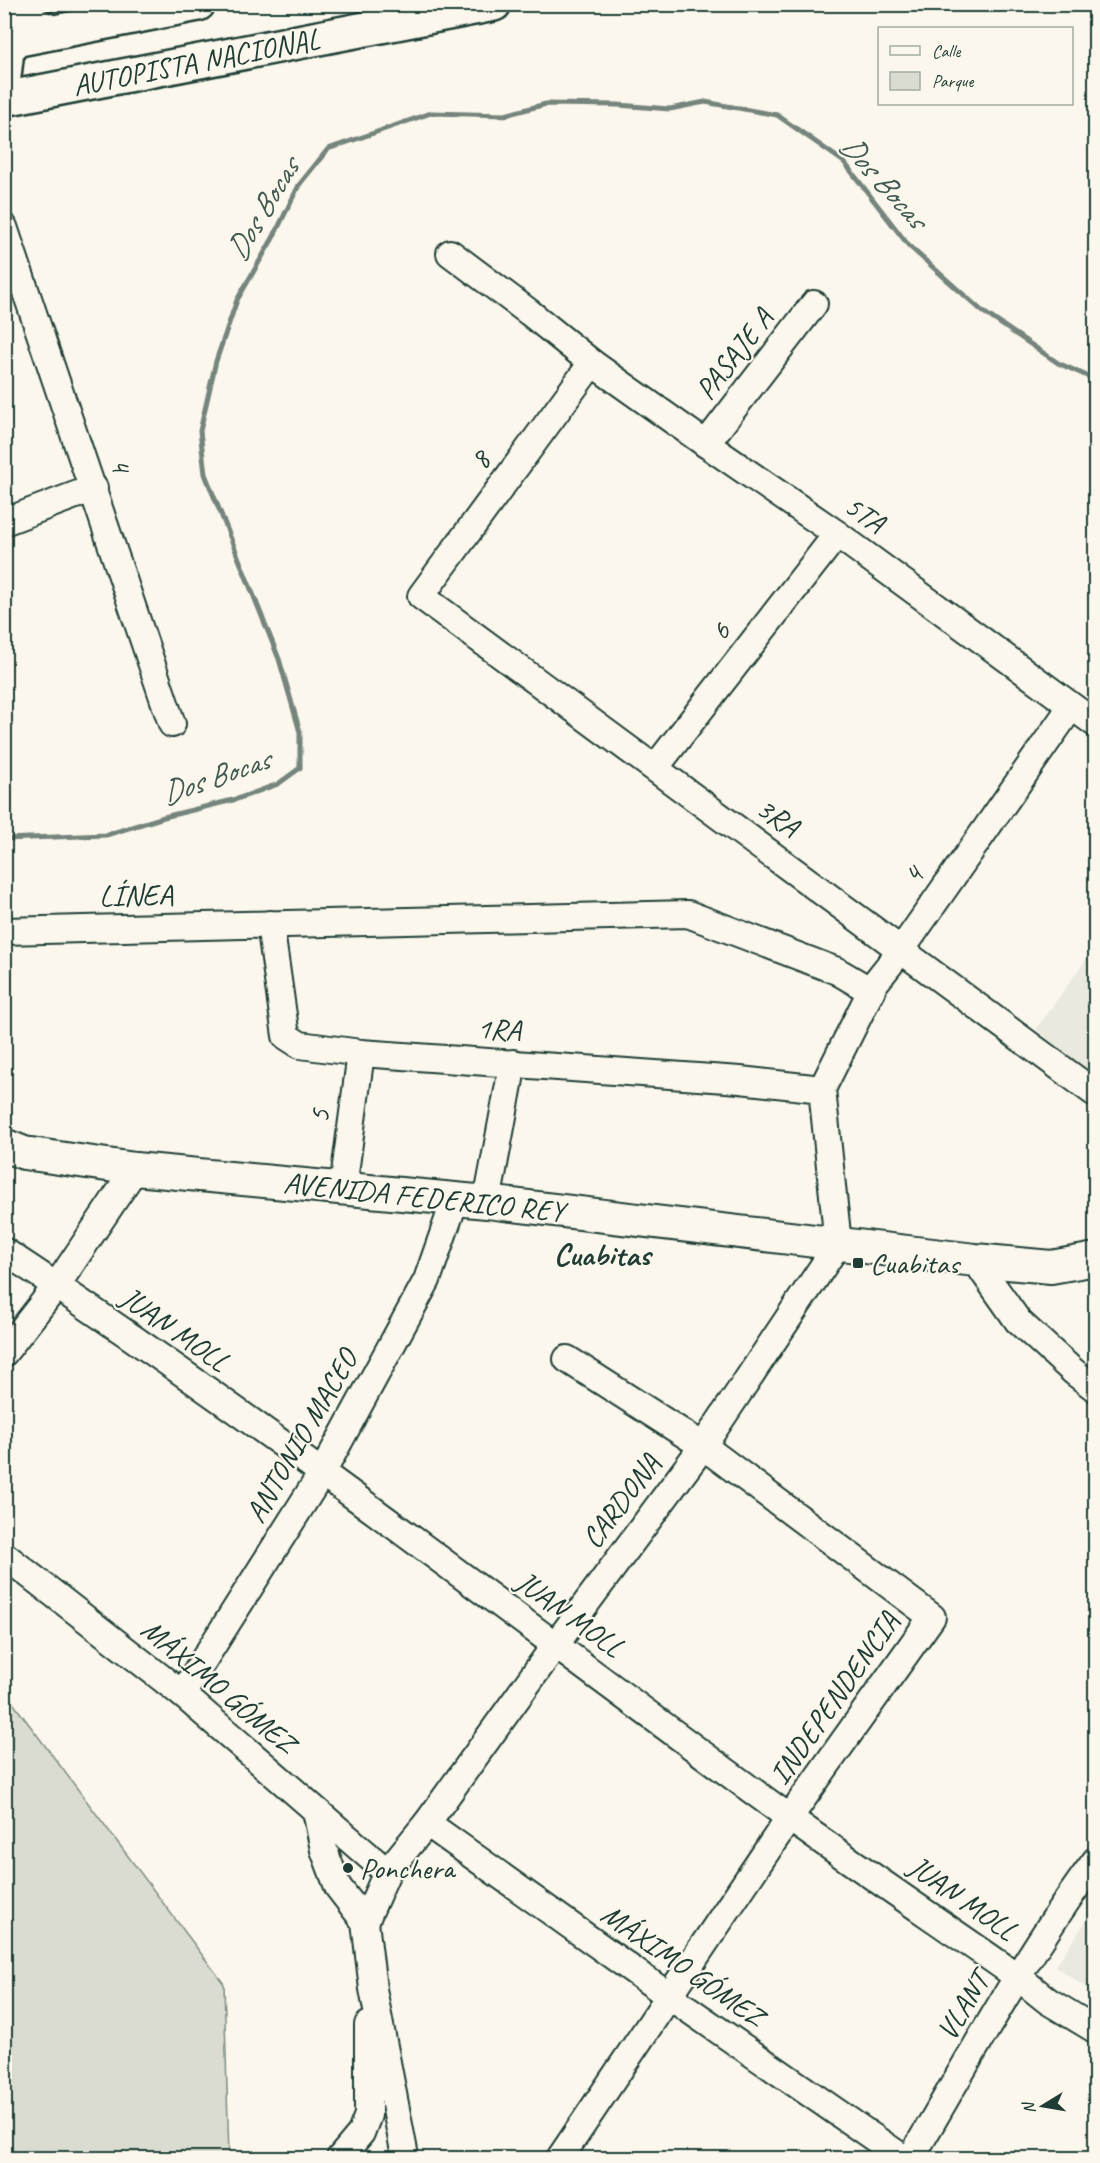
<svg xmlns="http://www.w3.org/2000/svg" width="1100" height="2163" font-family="Caveat,sans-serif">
<rect width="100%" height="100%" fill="#fbf7ec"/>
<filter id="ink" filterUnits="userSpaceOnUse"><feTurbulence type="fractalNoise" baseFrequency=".0167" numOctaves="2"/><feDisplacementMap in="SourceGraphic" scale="12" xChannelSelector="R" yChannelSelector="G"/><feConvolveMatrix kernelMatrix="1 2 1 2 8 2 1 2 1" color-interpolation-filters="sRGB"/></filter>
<g filter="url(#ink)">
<!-- built -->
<g fill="#eae9de">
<path d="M1095 947V1079L1036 1029Z"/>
<path d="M1095 1909V1994L1055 1966Z"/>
</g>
<!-- green -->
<path fill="#dbdcd1" stroke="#7d8c82" stroke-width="1.5" d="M4 1691 224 1984 229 2158H5Z"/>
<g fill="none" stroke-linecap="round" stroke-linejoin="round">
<!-- stream -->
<path stroke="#74847b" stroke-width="5" d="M4 839 106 835 164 817 237 799 278 784 300 768V732L279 659 205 474 200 431 216 361 237 300 273 238 299 185 328 149 431 113 505 115 546 104 618 105 670 109 705 102 777 115 844 162 909 246 982 311 1058 363 1096 380"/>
<defs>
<g id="minor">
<path d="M4 227 172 724"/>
<path d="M450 253 530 313 592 363 706 444 837 534 1096 724"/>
<path d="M592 363 421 596 1096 1094"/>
<path d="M706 444 814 304"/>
<path d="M4 522 94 488"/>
<path d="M655 768 837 534"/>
<path d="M270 924 286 1036 300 1045 361 1053 740 1080 822 1089"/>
<path d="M4 931 688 914 837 971 871 991"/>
<path d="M822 1089 875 983 902 949 1071 707"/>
<path d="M343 1188 361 1053"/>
<path d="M487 1202 513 1063"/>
<path d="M4 1251C273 1428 527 1627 787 1816 863 1871 941 1923 1018 1977L1048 2001 1096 2030"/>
<path d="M975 1260 1018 1321 1074 1372 1096 1389"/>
<path d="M4 1353 57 1285 135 1169"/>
<path d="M4 1555 182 1694 387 1872"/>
<path d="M182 1694 322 1473 427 1280 455 1200"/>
<path d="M316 1811 324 1850 338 1887 365 1922 373 1989 404 2151 403 2158"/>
<path d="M427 1823 669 1996 903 2158"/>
<path d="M365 1922 387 1872 427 1823 556 1644 703 1446 838 1244 822 1089"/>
<path d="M340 2158 361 2133 368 2115V2025"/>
<path d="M560 2158 789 1818 932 1617 703 1446 567 1359"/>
<path d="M911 2158C970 2058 1026 1954 1096 1860"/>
</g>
<path id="major" d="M4 1145 24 1153 135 1169 487 1202 975 1260 1051 1267 1096 1259"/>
<g id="highway">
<path d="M4 15 29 20 50 32"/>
<path d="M4 37 8 42 4 76"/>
<path d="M4 42 198 4"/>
<path d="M4 99 494 4"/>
</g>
</defs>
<!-- minor casing -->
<use href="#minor" stroke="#1f3d34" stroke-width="30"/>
<!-- major casing -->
<use href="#major" stroke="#1f3d34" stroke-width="36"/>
<!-- highway casing -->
<use href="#highway" stroke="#1f3d34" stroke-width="38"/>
<!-- minor -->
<use href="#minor" stroke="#fbf7ec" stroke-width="26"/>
<!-- major -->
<use href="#major" stroke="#fbf7ec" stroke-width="32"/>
<!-- highway -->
<use href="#highway" stroke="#fbf7ec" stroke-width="33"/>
</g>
</g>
<!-- markers -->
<g fill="#1f3d34" stroke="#fbf7ec" stroke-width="2">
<rect x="852" y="1257" width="12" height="12" rx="3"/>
<circle cx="348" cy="1868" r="6"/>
</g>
<g text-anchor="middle" stroke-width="4.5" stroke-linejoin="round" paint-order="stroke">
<!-- street labels -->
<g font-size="30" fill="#1f3d34" stroke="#fbf7ec">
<text transform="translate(196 62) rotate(-11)" y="10">AUTOPISTA NACIONAL</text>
<text transform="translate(734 354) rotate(-52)" y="10">PASAJE A</text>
<text transform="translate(480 460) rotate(-54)" y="10">8</text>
<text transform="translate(121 465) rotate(71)" y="10">4</text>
<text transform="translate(865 514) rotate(36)" y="10">5TA</text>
<text transform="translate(720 631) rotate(-52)" y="10">6</text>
<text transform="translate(778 817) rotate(36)" y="10">3RA</text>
<text transform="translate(913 875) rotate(-55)" y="10">4</text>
<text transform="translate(136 895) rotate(-1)" y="10">LÍNEA</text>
<text transform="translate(499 1029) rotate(4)" y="10">1RA</text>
<text transform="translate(319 1116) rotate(-82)" y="10">5</text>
<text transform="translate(424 1197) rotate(6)" y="10">AVENIDA FEDERICO REY</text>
<text transform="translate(175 1329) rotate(35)" y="10">JUAN MOLL</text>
<text transform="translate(301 1436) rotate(-60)" y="10">ANTONIO MACEO</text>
<text transform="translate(621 1501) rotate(-53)" y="10">CARDONA</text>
<text transform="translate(570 1614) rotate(36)" y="10">JUAN MOLL</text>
<text transform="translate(219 1686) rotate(40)" y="10">MÁXIMO GÓMEZ</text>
<text transform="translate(834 1698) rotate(-55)" y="10">INDEPENDENCIA</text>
<text transform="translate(963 1898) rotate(35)" y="10">JUAN MOLL</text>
<text transform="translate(683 1965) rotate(35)" y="10">MÁXIMO GÓMEZ</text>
<text transform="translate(963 2006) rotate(-59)" y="10">VLANT</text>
</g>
<!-- poi labels -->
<g font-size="30" fill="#1f3d34" stroke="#fbf7ec" text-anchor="start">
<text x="870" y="1273">Cuabitas</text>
<text x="360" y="1878">Ponchera</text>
</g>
<!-- water labels -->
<g font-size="32" font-style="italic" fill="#425b52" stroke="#fbf7ec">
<text transform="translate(884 181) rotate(48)" y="11">Dos Bocas</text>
<text transform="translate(262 209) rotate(-59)" y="11">Dos Bocas</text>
<text transform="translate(215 776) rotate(-19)" y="11">Dos Bocas</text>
</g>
<!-- neighbourhood labels -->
<g font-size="32" font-weight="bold" fill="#1f3d34" stroke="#fbf7ec">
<text x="602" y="1265">Cuabitas</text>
</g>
</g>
<!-- margin -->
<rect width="1100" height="2163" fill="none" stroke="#fbf7ec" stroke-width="24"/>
<rect x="12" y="12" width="1076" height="2139" fill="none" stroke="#1f3d34" stroke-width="2" filter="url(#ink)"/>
<!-- legend -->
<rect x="878" y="27" width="195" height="78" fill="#fbf7ec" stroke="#a3ada2" stroke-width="1.5"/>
<rect x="890" y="46" width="30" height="9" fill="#fbf7ec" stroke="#a3ada2" stroke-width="1.5"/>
<text x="932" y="57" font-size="18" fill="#1f3d34">Calle</text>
<rect x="890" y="72" width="30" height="18" fill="#dbdcd1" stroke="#a3ada2" stroke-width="1.5"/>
<text x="932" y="87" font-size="18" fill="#1f3d34">Parque</text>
<!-- north arrow -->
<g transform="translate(1043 2106) rotate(259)" stroke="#fbf7ec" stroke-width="4.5" paint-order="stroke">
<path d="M0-4.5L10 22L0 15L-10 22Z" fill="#1f3d34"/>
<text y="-9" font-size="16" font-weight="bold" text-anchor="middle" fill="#1f3d34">N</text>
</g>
</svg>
